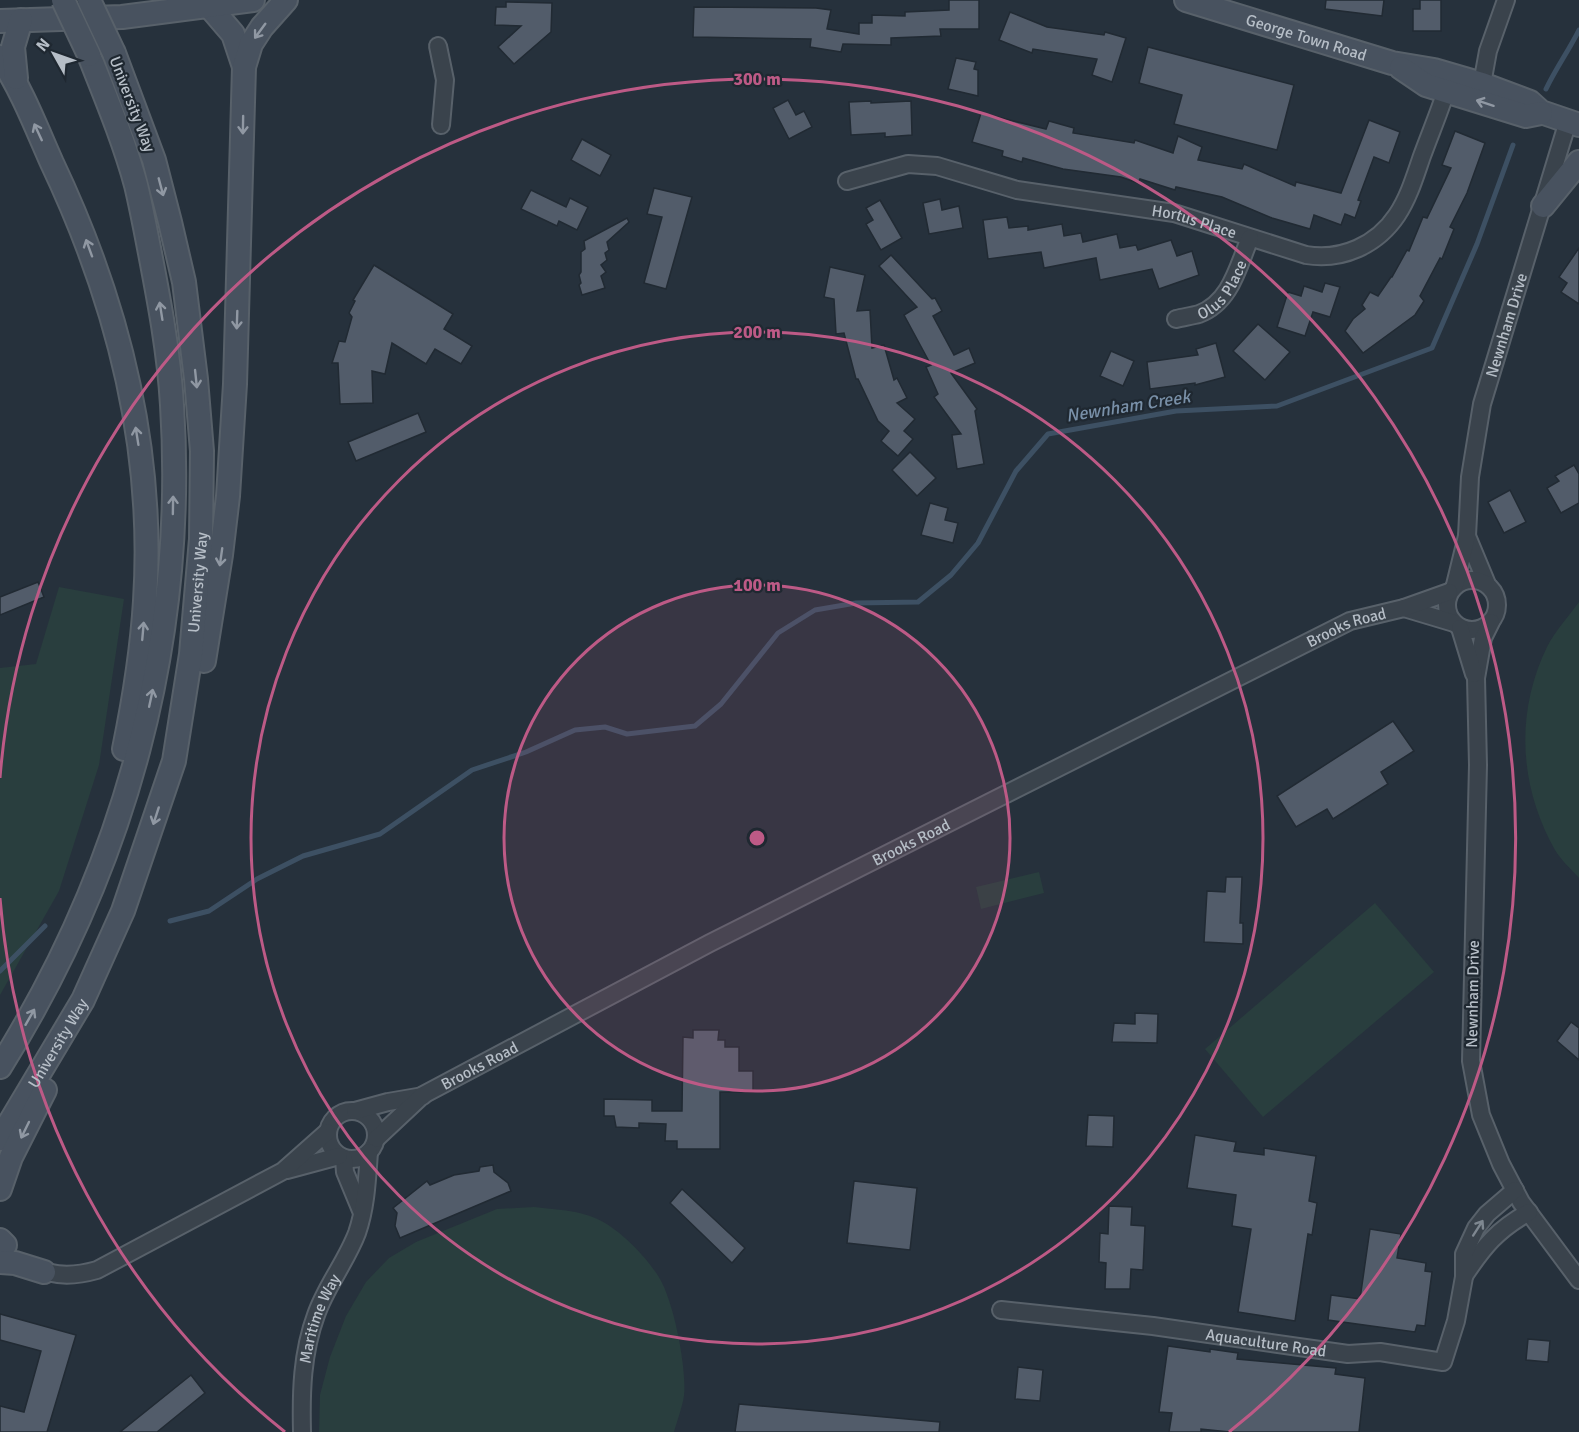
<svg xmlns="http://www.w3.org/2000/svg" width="1579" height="1432" font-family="Signika,sans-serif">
<rect width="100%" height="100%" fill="#26313c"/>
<!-- green -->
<g fill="#293e3e">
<path d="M59 587 124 599 99 765 59 891 0 995V668L36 664Z"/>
<path d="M1579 602V878C1571 869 1561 860 1555 850 1519 786 1515 713 1547 647 1555 631 1569 616 1579 602Z"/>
<path d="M1039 872 1044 893 981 909 976 887Z"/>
<path d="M1375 903 1434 972 1263 1117 1205 1049Z"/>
<path d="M534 1207C558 1210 584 1210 605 1223 625 1235 649 1260 660 1279 674 1303 687 1369 684 1396 682 1408 677 1421 674 1432H319L320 1395 330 1357 346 1316 366 1282 389 1258 416 1242 497 1209Z"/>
</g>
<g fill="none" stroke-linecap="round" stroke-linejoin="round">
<!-- stream -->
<g stroke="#3d5063" stroke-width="5">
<path d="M1546 89C1556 68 1569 50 1579 30"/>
<path d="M170 921 209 911 257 879 303 856 380 834 472 770 526 752 575 730 605 727 627 734 695 726 721 704 778 633 815 610 856 603 918 602 951 575 978 543 1016 471 1048 434 1176 411 1277 406 1432 348 1477 244 1513 145"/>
<path d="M0 971 45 926"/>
</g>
</g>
<!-- building -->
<g fill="#525c6a" stroke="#212a33" stroke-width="1.5">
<path d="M949 0H979V29H940L941 36 891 38V45L843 44 841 52 810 47 811 39 693 37 694 7 816 8 831 10 827 29 859 34V23H872V15L905 16V12L949 10Z"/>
<path d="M1326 0H1384L1382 16 1325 9Z"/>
<path d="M1420 0H1441V31H1413V9H1420Z"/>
<path d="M506 2 552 3 551 32 514 64 498 47 521 26 495 25 496 7H506Z"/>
<path d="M1010 12 1047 27 1104 35 1105 32 1126 38 1112 82 1092 75 1097 59 1033 49 1032 53 999 40Z"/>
<path d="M1148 47 1294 85 1277 150 1174 124 1182 95 1139 83Z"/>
<path d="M956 58 976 62 974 69 978 70V96L948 89Z"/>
<path d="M788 100 796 115 804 111 812 127 789 139 773 108Z"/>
<path d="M871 101V103L911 101 912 135 885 137V133L851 135 849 102Z"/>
<path d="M981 113 1046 129 1049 121 1074 128 1073 133 1134 143 1135 140 1173 153 1178 136 1202 147 1198 160 1242 169 1244 164 1295 186 1296 182 1341 193 1369 120 1400 132 1389 163 1374 157 1358 200 1361 201 1355 218 1345 214 1341 225 1314 215 1310 229 1272 218 1222 197 1176 187 1175 190 1140 179 1138 183 1121 177 1063 169 1023 158 1022 162 1002 156 1003 151 972 142Z"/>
<path d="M1455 131 1485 143 1467 193 1450 227 1454 229 1442 259 1440 258 1420 296 1424 301 1415 315 1363 353 1345 331 1353 319 1365 309 1362 305 1370 292 1378 296 1391 277H1392L1407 250 1409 251 1423 217 1427 218 1451 168 1442 165Z"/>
<path d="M582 139 611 155 600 176 571 160Z"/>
<path d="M654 188 692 197 666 289 644 283 662 217 647 214Z"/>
<path d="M531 190 566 207 570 198 588 207 577 230 559 221 557 226 521 209Z"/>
<path d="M940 199 942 210 959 206 963 228 929 234 923 203Z"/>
<path d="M880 200 902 238 881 250 866 224 873 220 866 208Z"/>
<path d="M1007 217 1009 228 1028 226V230L1062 224 1064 236 1081 233 1083 242 1117 234 1120 248 1136 245 1138 250 1171 240 1177 256 1192 251 1199 275 1159 289 1152 269 1100 280 1096 258 1044 268 1041 252 988 259 983 220Z"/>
<path d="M627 218 629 222 607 242 609 250 605 253 607 260 601 265 606 272 601 276 605 288 582 295 579 285 581 283 579 275 581 272V252L585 249 584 241Z"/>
<path d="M1579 248V304L1561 292 1567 283 1559 277Z"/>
<path d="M891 255 932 299 935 298 942 311 933 316 954 355 969 348 975 363 951 373 977 409 975 411 984 464 957 469 952 435 961 434 934 397 938 394 926 367 931 365 904 315 917 307 879 266Z"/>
<path d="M374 265 453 314 444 329 472 346 461 364 435 349 426 364 392 343 385 374 372 371 373 403 340 404 338 363H332L339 341 345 342 352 317 349 313 355 301 353 300Z"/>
<path d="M830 267 865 275 857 311 870 310 872 348 884 345 894 380 897 378 907 398 897 403 915 419 904 431 913 439 898 456 881 441 889 431 878 421 858 379H856L844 333 836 334 834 299 824 297Z"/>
<path d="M1325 283 1340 287 1330 317 1313 312 1305 336 1277 327 1288 292 1301 296 1304 286 1322 292Z"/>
<path d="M1258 324 1290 352 1265 380 1233 351Z"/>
<path d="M1216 343 1225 377 1195 385V383L1150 389 1147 362 1198 355 1196 349Z"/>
<path d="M1111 351 1134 361 1123 386 1100 376Z"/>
<path d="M418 413 426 432 356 461 348 442Z"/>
<path d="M910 452 936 478 917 496 892 470Z"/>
<path d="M1574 465 1579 474V503L1561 513 1547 488 1559 481 1555 476Z"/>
<path d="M1510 490 1526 522 1504 533 1488 502Z"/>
<path d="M930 503 948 508 945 520 958 523 953 543 921 535Z"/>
<path d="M38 582 44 597 0 615V597Z"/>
<path d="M1393 721 1414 751 1381 772 1388 784 1333 819 1327 809 1296 827 1277 796Z"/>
<path d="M1226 877H1242L1240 923H1243V944L1204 942 1207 891 1225 892Z"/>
<path d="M1135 1013 1158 1014 1157 1043 1112 1042 1114 1023 1135 1024Z"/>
<path d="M1571 1022 1579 1028V1060L1557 1041Z"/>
<path d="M693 1030H719L718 1040H725V1047H739V1071H753V1092H720V1149H677V1141H665L666 1124 639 1123V1128L616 1127 614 1116H604V1099L652 1100V1111H682L683 1037 693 1038Z"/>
<path d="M1088 1115 1114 1116 1113 1147 1086 1146Z"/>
<path d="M1195 1135 1236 1142 1234 1151 1264 1155V1148L1316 1156 1309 1201 1317 1203 1312 1235 1308 1234 1295 1321 1238 1312 1251 1229 1232 1226 1236 1195 1187 1188Z"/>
<path d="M493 1165 494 1172 508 1183 511 1191 400 1238 395 1226 397 1213 393 1208 427 1181 430 1185 454 1175 479 1171 480 1167Z"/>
<path d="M854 1181 917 1188 910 1250 847 1243Z"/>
<path d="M682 1189 745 1248 732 1263 670 1203Z"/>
<path d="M1109 1206 1132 1207 1131 1225 1145 1226 1143 1270 1131 1269 1130 1289H1105L1106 1263 1099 1262 1100 1233 1108 1234Z"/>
<path d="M1370 1229 1401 1234 1397 1258 1426 1263 1425 1271 1432 1272 1425 1326 1417 1325 1415 1332 1328 1320 1331 1295 1360 1299Z"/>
<path d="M0 1314 76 1335 47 1432H0V1406L24 1412 41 1351 0 1340Z"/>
<path d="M1528 1339 1550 1341 1548 1362 1526 1360Z"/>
<path d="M1168 1346 1210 1352V1349L1238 1353 1237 1359 1336 1368 1335 1374 1365 1378 1359 1432H1230L1201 1429V1432H1169L1172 1413 1159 1412Z"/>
<path d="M1018 1367 1043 1370 1040 1401 1015 1399Z"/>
<path d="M191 1375 205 1393 157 1432H120Z"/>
<path d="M739 1404 940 1422 939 1432H735Z"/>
</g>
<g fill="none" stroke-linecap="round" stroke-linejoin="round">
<defs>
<g id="street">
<path d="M438 46 445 80 441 125"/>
<path d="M1482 84 1488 51 1506 0"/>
<path id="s1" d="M847 181 908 164 937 166 1017 190 1174 213 1306 255C1342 261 1377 245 1397 215 1409 197 1415 176 1422 156 1430 134 1439 113 1446 91"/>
<path id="s2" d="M1176 319C1184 317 1192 316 1199 314 1231 302 1238 266 1250 238"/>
<path d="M1467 536 1487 584"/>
<circle cx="1472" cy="605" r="25"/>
<path id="s3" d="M1455 585 1467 536 1470 477 1482 404 1568 121"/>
<path d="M1404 608 1454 623"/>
<path d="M1491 622 1483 638 1476 678 1478 765 1471 1061 1481 1115 1501 1164 1521 1202 1579 1280"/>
<path d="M1460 628 1474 674"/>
<circle cx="352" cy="1135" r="24"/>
<path d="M355 1111 388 1102 423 1096"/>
<path id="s4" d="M376 1139 423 1095 710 943 1350 621 1404 608 1449 592"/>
<path d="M344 1159 345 1172 362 1213"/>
<path d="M287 1170 339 1156"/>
<path d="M35 1267C55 1278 76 1276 97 1270L283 1171 327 1132"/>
<path d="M1464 1276C1484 1246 1497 1230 1529 1212"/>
<path id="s5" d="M1001 1310 1153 1326 1348 1354 1380 1352 1443 1362 1456 1321 1464 1277V1254L1476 1228 1487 1214 1515 1190"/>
<path id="s6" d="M302 1432C301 1392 302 1353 316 1315 326 1286 346 1262 357 1233 366 1207 367 1180 369 1152"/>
</g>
<g id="secondary">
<path id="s7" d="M1186 0 1392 63 1434 70 1482 84 1530 102 1541 112 1579 125"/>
<path d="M209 6 233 34 244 67"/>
<path d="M0 21 122 17 253 0"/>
<path d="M0 57C22 90 36 127 52 163 117 300 155 448 145 601 142 651 134 700 124 749"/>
<path d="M1401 68 1426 85 1526 116 1541 113"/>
<path d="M16 78 13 47 21 20"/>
<path d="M1543 206 1579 162"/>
<path d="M204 661 221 555 228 496 235 384 244 67 251 44 262 27 286 0"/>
<path d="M0 1067C125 867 187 641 172 405 169 352 159 300 149 248 145 227 141 206 136 185 124 141 106 98 89 55"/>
<path id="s8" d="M0 1139 83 1000 123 911 174 761 191 654 201 539 202 451 196 379 184 282 170 222 154 160 114 53"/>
<path d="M0 1189 11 1157 45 1090"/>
<path d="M0 1240 5 1245"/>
<path d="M0 1262 15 1263 44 1272"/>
</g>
</defs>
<!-- street casing -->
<use href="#street" stroke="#58616a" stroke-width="20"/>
<!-- secondary casing -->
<use href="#secondary" stroke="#58616a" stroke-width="26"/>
<!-- street -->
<use href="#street" stroke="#3a434c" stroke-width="16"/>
<!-- secondary -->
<use href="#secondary" stroke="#48525f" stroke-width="22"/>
<defs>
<g id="secondary-bridge">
<path d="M63 0 89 55"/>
<path d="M89 0 114 53"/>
</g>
</defs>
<!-- secondary-bridge casing -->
<use href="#secondary-bridge" stroke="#58616a" stroke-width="26" stroke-linecap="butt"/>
<!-- secondary-bridge -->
<use href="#secondary-bridge" stroke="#48525f" stroke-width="22"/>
</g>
<!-- one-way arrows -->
<defs><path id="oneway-shaft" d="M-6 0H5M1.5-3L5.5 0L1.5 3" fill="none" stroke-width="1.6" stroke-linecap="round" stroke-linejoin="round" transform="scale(1.5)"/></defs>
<g stroke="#9098a3">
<use href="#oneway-shaft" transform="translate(260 31) rotate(126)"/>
<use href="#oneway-shaft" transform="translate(1485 103) rotate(-162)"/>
<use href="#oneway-shaft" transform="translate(243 125) rotate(91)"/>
<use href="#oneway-shaft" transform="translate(38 132) rotate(-115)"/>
<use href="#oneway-shaft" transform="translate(161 187) rotate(75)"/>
<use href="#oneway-shaft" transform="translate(89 248) rotate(-110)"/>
<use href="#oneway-shaft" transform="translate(161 311) rotate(-99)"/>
<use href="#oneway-shaft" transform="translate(237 320) rotate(92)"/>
<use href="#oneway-shaft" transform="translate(196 379) rotate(84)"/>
<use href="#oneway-shaft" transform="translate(137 436) rotate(-99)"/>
<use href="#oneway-shaft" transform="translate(173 505) rotate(-89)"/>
<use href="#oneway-shaft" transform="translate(221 557) rotate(98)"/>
<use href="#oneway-shaft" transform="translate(143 631) rotate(-85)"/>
<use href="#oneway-shaft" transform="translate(151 698) rotate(-78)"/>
<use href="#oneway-shaft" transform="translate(156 816) rotate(108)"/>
<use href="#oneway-shaft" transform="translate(30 1017) rotate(-60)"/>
<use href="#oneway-shaft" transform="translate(25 1130) rotate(116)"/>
</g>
<use stroke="#7e8790" href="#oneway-shaft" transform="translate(1478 1228) rotate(-57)"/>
<!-- distance rings -->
<circle cx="757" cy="838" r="253" fill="#bd5a86" fill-opacity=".12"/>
<g fill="none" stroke="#bd5a86" stroke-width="3">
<circle cx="757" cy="838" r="253"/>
<circle cx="757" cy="838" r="506"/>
<path d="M285 1432A759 759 0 0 1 0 898M0 778A759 759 0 1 1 1229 1432"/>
</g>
<g text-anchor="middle" stroke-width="4.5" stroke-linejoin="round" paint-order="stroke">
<!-- street labels -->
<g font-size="16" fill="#b6bec7" stroke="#1f2831">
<text dy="6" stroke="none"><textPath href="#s7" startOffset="126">George Town Road</textPath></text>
<text transform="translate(133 104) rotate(69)" y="6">University Way</text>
<text dy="6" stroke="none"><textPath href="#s1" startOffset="356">Hortus Place</textPath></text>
<text dy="6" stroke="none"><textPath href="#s2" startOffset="58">Olus Place</textPath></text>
<text dy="6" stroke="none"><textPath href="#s3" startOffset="266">Newnham Drive</textPath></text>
<text dy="6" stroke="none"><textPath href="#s8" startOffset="598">University Way</textPath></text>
<text dy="6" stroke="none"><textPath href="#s4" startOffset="1100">Brooks Road</textPath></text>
<text dy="6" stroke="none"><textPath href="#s4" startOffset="614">Brooks Road</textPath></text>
<text transform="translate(1472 994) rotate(-89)" y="6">Newnham Drive</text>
<text dy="6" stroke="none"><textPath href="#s8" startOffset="112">University Way</textPath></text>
<text dy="6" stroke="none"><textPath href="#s4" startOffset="128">Brooks Road</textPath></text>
<text dy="6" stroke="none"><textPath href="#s6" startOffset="116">Maritime Way</textPath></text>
<text dy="6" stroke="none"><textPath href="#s5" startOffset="267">Aquaculture Road</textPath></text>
</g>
<!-- water labels -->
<g font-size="18" font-style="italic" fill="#7990a8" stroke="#1f2831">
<text transform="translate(1128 406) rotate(-9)" y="6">Newnham Creek</text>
</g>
</g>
<circle cx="757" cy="838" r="9" fill="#bd5a86" stroke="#1f2831" stroke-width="3"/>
<g font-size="18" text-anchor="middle" font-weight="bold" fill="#bd5a86" stroke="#1f2831" stroke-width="4.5" stroke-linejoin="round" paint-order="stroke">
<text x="757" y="85">300 m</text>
<text x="757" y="338">200 m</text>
<text x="757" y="591">100 m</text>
</g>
<!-- north arrow -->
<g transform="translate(54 54) rotate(310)" stroke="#1f2831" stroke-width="4.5" paint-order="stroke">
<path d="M0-4.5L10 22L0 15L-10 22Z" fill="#b6bec7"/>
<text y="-9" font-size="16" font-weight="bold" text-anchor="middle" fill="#b6bec7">N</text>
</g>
</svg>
